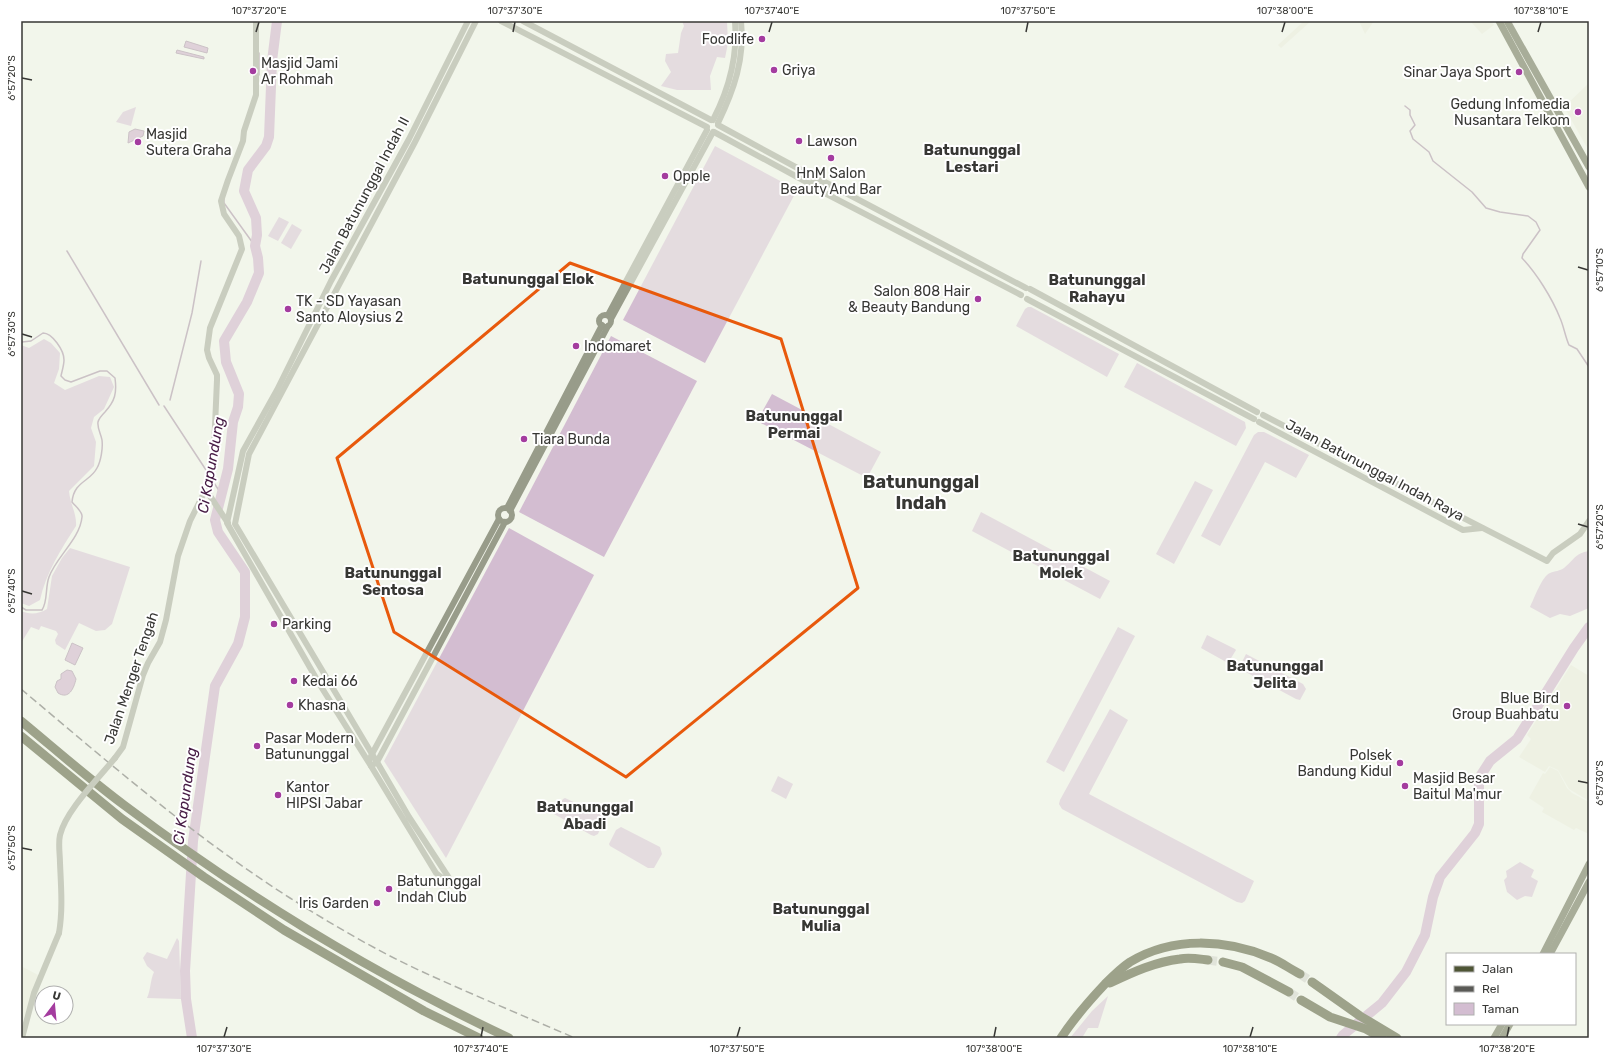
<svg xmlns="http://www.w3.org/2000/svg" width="1610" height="1059" font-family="Rubik,sans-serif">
<rect width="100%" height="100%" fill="#f2f5eb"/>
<!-- built -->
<g fill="#e8ecda">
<path d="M1304 21H1311L1281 48 1278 45Z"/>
<path d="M1359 21H1374L1365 34Z"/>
<path d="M1472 21H1491L1494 25 1482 34 1471 22Z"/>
<path d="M1589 83V151L1564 107Z"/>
<path d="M1571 665 1589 676V801L1569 789 1558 770 1549 766 1545 772 1519 757 1531 739 1527 735Z"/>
<path d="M1550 767 1558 771 1567 788 1572 793 1589 802V834L1576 828 1574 830 1542 812 1544 808 1529 798 1543 773 1545 774Z"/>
<path d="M21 966 40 976 21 1025Z"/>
</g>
<!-- green -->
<g fill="#d3bdd1">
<path d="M682 21H727L728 43 725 58 717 57 710 76 711 90H677L661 86 671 72 665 61 666 54 678 53 681 33 684 26Z"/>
<path d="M136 107 131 126 116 122 123 112Z"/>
<path d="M715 146 797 190 705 363 623 320Z"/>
<path d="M279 217 289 222 278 241 268 236Z"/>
<path d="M292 224 302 230 291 249 281 243Z"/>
<path d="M1028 307H1031L1119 354 1107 377 1016 326 1025 309Z"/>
<path d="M611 336 697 381 604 557 519 512Z"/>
<path d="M44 339 51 343 60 353 59 369 54 383 65 390 99 376 110 377 114 387 104 409 94 417 91 428 96 442 94 466 69 491C70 504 77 514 76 526 61 549 46 573 40 600L29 606 21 603V345L29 348Z"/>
<path d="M1137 363 1245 422 1246 428 1236 446 1124 387Z"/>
<path d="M772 394 881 452 867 478 757 421Z"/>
<path d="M1258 432H1264L1309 455 1296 478 1265 462 1220 546 1201 536 1254 435Z"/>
<path d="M1195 481 1213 490 1174 564 1156 554Z"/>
<path d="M981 512 1110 581 1100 599 972 531Z"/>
<path d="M509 528 594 575 446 858 384 761Z"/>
<path d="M70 548 130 567 112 624 105 630 96 631 79 623 65 650 56 644 55 640 58 634 56 631 41 626 39 630 31 627 21 643V611C30 615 39 614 47 609L52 576 62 558Z"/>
<path d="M1589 551V608L1570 616 1560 614 1550 618 1530 607C1534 599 1542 576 1550 573 1555 571 1560 571 1564 568 1574 560 1575 553 1589 551Z"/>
<path d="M1118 627 1135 636 1064 772 1046 762Z"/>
<path d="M1207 635 1235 649 1236 650 1228 663 1201 648Z"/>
<path d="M1246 654 1303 684 1306 689 1300 700 1296 699 1242 670 1240 666Z"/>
<path d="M1110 709 1128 720 1089 794 1254 881 1245 901 1242 903 1237 902 1062 809 1059 804 1060 800Z"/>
<path d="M778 776 793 784 786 799 771 791Z"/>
<path d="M565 798 601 815 604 819 598 834 594 836 591 835 554 814 563 799Z"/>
<path d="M621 827 660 847 662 854 654 868H648L610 846 609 844 616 830Z"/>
<path d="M1520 862 1534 870 1531 877 1538 881 1532 897 1525 896 1517 900 1507 892 1504 880 1507 877 1506 871Z"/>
<path d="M177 938 179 941 181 999 147 998C151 989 150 981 154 972L147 966 143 958 147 952 167 959Z"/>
<path d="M1108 996 1098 1028H1088L1082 1038H1070L1092 1011Z"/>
</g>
<!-- water -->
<g fill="#c7a4c4" stroke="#9c8399">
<path d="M186 41 208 48 207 53 184 47Z"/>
<path d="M177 50 204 57V59L176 53Z"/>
<path d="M135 129 144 131 143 136 128 143 129 132Z"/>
<path d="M72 643 83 648 75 665 65 660Z"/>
<path d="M67 670 72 671 76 679C74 688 69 700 58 693L55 687 57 681 61 679V674Z"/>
</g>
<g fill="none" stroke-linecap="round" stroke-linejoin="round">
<!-- stream -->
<g stroke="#9c8399" stroke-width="1.5">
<path d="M259 75V53"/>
<path d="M1405 106 1410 110V115L1415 125 1410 131 1413 139 1429 152 1433 161 1472 192 1486 208 1500 212 1528 216 1536 222 1540 230 1523 254 1522 258C1537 274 1552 298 1560 318 1564 327 1565 336 1569 345L1577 349 1589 367"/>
<path d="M224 199V203L255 246"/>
<path d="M67 251 159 405"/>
<path d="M21 341 22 342 31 341 43 333C52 333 64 350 64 360 64 365 62 371 61 376L65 380 71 382 100 371H107L115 378C117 393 115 401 105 412 102 415 99 418 98 422 97 428 101 434 102 440 103 448 101 461 97 468 90 482 74 481 72 502 76 507 83 512 82 517 80 539 56 557 49 577 45 588 48 601 42 610H26L21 607"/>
<path d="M170 400 192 313 201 261"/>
<path d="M164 406 206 470"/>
<path d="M212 480 222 495"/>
</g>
<!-- river -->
<g stroke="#c7a4c4" stroke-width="10">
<path d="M192 1038 186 999 185 971 193 841 215 686 238 644 245 617V572L218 532 215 520 228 469 233 422 238 407 239 394 226 362 224 341 247 302 259 273 258 258 255 246 257 235 256 218 244 191 248 170 266 146 269 137 272 61 277 21"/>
<path d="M1341 1038 1343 1035 1382 1003 1406 972 1425 935 1433 897 1440 877 1475 833 1479 824V783L1481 775 1490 761 1517 739 1574 648 1589 627"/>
</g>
<!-- motorway-tunnel -->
<g stroke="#cdcfc6" stroke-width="9" stroke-dasharray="9 4.5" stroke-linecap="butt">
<path d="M1208 960 1223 962"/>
<path d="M1300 974 1312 982"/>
<path d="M1289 992 1301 1000"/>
</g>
<!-- tertiary -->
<g stroke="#989c8a" stroke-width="6">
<path d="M501 21 707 127"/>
<path d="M523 21 711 120"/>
<path d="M713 120C729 89 738 56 735 21"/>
<path d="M718 123C734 90 745 59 741 21"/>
<path d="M718 125 816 178"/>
<path d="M714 132 812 185"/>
<path d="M823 181 1026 288"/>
<path d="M819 189 822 186 823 181 816 178 812 183 813 187 815 188 1021 295"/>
<path d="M1030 289 1257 412"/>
<path d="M1027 299 1254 419"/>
<path d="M608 315 707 130"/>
<circle cx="605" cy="321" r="6"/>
<path d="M611 319 713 132"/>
<path d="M1263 415 1547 561 1553 553 1580 534 1589 521"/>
<path d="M1259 422 1463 530 1482 528"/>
<path d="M205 491 208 493 228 523"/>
<path d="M507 508 602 325"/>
<circle cx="505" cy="515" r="7"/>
<path d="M510 511 608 326"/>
<path d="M372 754 235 524 249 454 415 142 476 21"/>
<path d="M372 754 499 519"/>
<path d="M115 758 123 747 143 675 148 663 160 642 166 620 178 556 190 521 205 491 210 471 214 449 217 380V375L209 358 207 350 210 328 242 249 239 236 224 214 221 201 228 180 243 141 244 131 256 95V21"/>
<path d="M369 761 372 754 377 762 371 766 320 685 227 523 243 451 277 390 331 281 409 139 468 21"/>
<path d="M371 766 436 873 451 885 449 878 409 817 377 762 505 522"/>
<path d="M22 1038 34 993 59 933"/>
</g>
<!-- primary -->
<g stroke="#4e5535" stroke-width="7">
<path d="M1499 21 1589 187"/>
<path d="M1507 21 1589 167"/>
<path d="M1543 954 1589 864"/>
<path d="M1550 954 1589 882"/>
<path d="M1494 1038 1502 1024"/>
<path d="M1502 1038 1510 1024"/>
</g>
<!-- motorway -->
<g stroke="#363d16" stroke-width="9">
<path d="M21 721C55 749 89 779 124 805 245 896 373 974 509 1038"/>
<path d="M21 736 122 819 204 877 284 930 424 1011 479 1038"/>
<path d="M1223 962 1242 967 1289 992"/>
<path d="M1312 982 1360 1016 1397 1038"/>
<path d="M1110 983C1133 972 1155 962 1180 959 1189 957 1199 959 1208 960"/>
<path d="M1301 1000 1330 1017 1366 1029 1382 1038"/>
<path d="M1061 1038C1074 1018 1089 1001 1105 984 1113 976 1121 968 1130 962 1173 936 1226 939 1271 958 1281 962 1290 969 1300 974"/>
</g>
<!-- rail -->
<path stroke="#5a5a56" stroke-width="1.5" stroke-dasharray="8 4" stroke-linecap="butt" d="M21 689C108 762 194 837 290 898 333 925 377 951 423 972 473 995 524 1016 575 1038"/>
<!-- tertiary-bridge -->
<path stroke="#989c8a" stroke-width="6" d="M59 933C63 910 61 886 60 863 60 854 58 844 60 835 66 810 98 779 115 758"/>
</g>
<!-- marked area -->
<path d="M0 0H1610V1059H0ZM570 263 781 339 858 588 626 777 394 632 337 458Z" fill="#f2f5eb" fill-opacity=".55" fill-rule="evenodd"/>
<path fill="none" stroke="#e8590c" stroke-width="3" stroke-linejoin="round" d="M570 263 781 339 858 588 626 777 394 632 337 458Z"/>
<!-- ticks -->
<path fill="none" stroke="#373734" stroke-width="1.5" d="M256 32 259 22M513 32 515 22M769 32 772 22M1026 32 1028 22M1282 32 1285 22M1538 32 1541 22M22 78 32 80M1578 267 1588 270M22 334 32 337M1578 524 1588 527M22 591 32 594M1578 781 1588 783M22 848 32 850M224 1037 227 1027M481 1037 483 1027M737 1037 740 1027M994 1037 996 1027M1250 1037 1253 1027M1507 1037 1509 1027"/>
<!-- markers -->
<g fill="#a43c9f" stroke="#fff" stroke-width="1.5">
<circle cx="762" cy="39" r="4"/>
<circle cx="774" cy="70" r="4"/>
<circle cx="253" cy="71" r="4"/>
<circle cx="1519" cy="72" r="4"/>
<circle cx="1578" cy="112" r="4"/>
<circle cx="799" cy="141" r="4"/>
<circle cx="138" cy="142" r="4"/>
<circle cx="831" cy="158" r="4"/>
<circle cx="665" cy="176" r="4"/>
<circle cx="978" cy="299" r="4"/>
<circle cx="288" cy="309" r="4"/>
<circle cx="576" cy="346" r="4"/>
<circle cx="524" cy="439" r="4"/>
<circle cx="274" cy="624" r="4"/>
<circle cx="294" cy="681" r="4"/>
<circle cx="290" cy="705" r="4"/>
<circle cx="1567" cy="706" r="4"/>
<circle cx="257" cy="746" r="4"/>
<circle cx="1400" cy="763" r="4"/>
<circle cx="1405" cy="786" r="4"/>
<circle cx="278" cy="795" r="4"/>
<circle cx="389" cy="889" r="4"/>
<circle cx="377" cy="903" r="4"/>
</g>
<g text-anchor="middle" stroke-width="4" stroke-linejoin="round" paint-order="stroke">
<!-- poi labels -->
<g font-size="14" fill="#373734" stroke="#fff" text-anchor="start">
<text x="754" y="44" text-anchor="end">Foodlife</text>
<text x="261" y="68">Masjid Jami<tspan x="261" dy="16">Ar Rohmah</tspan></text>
<text x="782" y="75">Griya</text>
<text x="1511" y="77" text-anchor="end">Sinar Jaya Sport</text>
<text x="1570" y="109" text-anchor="end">Gedung Infomedia<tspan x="1570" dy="16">Nusantara Telkom</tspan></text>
<text x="146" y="139">Masjid<tspan x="146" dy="16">Sutera Graha</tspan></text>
<text x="807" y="146">Lawson</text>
<text x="831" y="178" text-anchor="middle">HnM Salon<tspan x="831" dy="16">Beauty And Bar</tspan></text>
<text x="673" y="181">Opple</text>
<text x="970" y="296" text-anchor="end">Salon 808 Hair<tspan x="970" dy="16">&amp; Beauty Bandung</tspan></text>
<text x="296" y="306">TK - SD Yayasan<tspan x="296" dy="16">Santo Aloysius 2</tspan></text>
<text x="584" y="351">Indomaret</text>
<text x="532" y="444">Tiara Bunda</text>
<text x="282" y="629">Parking</text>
<text x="302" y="686">Kedai 66</text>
<text x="1559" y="703" text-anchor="end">Blue Bird<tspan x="1559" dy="16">Group Buahbatu</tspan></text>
<text x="298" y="710">Khasna</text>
<text x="265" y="743">Pasar Modern<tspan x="265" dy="16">Batununggal</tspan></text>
<text x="1392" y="760" text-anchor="end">Polsek<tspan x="1392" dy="16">Bandung Kidul</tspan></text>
<text x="1413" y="783">Masjid Besar<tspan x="1413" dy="16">Baitul Ma'mur</tspan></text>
<text x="286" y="792">Kantor<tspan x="286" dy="16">HIPSI Jabar</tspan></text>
<text x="397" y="886">Batununggal<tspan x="397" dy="16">Indah Club</tspan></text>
<text x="369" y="908" text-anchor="end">Iris Garden</text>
</g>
<!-- street labels -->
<g font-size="14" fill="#373734" stroke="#fff">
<text transform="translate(364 195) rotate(-62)" y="5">Jalan Batununggal Indah II</text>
<text transform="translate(1375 470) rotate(28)" y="5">Jalan Batununggal Indah Raya</text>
<text transform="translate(131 678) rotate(-71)" y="5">Jalan Menger Tengah</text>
</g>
<!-- neighbourhood labels -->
<g font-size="15" font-weight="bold" fill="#373734" stroke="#fff">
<text x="972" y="155">Batununggal<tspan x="972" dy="17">Lestari</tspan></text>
<text x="528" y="284">Batununggal Elok</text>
<text x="1097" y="285">Batununggal<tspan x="1097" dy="17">Rahayu</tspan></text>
<text x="794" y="421">Batununggal<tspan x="794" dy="17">Permai</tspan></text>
<text x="1061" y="561">Batununggal<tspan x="1061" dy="17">Molek</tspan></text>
<text x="393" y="578">Batununggal<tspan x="393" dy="17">Sentosa</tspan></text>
<text x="1275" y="671">Batununggal<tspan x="1275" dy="17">Jelita</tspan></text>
<text x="585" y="812">Batununggal<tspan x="585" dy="17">Abadi</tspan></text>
<text x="821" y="914">Batununggal<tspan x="821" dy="17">Mulia</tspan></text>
</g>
<!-- water labels -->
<g font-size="15" font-style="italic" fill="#461b44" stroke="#fff">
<text transform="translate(211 465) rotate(-80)" y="5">Ci Kapundung</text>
<text transform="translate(185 796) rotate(-82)" y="5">Ci Kapundung</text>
</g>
<!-- district labels -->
<g font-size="18" font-weight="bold" fill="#373734" stroke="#fff">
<text x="921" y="488">Batununggal<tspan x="921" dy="21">Indah</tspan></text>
</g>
</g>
<!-- border -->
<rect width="1610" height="1059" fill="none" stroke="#ffffff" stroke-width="44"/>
<!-- legend -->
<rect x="1446" y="953" width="130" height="72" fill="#ffffff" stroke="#afafae"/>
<rect x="1454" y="966" width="20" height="6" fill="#4e5535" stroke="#afafae"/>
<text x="1482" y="973" font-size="12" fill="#373734">Jalan</text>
<rect x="1454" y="986" width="20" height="6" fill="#5a5a56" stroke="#afafae"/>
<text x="1482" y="993" font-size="12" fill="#373734">Rel</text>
<rect x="1454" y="1003" width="20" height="12" fill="#d3bdd1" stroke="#afafae"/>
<text x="1482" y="1013" font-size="12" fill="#373734">Taman</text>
<!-- north arrow -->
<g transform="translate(54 1005) rotate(16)"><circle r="19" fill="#ffffff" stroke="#afafae"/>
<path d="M0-3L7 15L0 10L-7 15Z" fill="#a43c9f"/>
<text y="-6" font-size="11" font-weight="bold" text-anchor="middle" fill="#373734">U</text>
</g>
<rect x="22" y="22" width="1566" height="1015" fill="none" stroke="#373734" stroke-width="1.5"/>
<g font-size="10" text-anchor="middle" fill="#373734">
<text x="259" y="14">107°37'20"E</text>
<text x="515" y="14">107°37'30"E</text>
<text x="772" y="14">107°37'40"E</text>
<text x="1028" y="14">107°37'50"E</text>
<text x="1285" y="14">107°38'00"E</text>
<text x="1541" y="14">107°38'10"E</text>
<text transform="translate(11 78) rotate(-90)" y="4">6°57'20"S</text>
<text transform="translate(1599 270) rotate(-90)" y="4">6°57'10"S</text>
<text transform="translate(11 334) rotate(-90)" y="4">6°57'30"S</text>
<text transform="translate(1599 527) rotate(-90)" y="4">6°57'20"S</text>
<text transform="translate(11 591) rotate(-90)" y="4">6°57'40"S</text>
<text transform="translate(1599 783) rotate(-90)" y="4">6°57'30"S</text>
<text transform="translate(11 848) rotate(-90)" y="4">6°57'50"S</text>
<text x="224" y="1052">107°37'30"E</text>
<text x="481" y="1052">107°37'40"E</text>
<text x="737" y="1052">107°37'50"E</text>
<text x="994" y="1052">107°38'00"E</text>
<text x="1250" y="1052">107°38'10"E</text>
<text x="1507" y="1052">107°38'20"E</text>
</g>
</svg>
